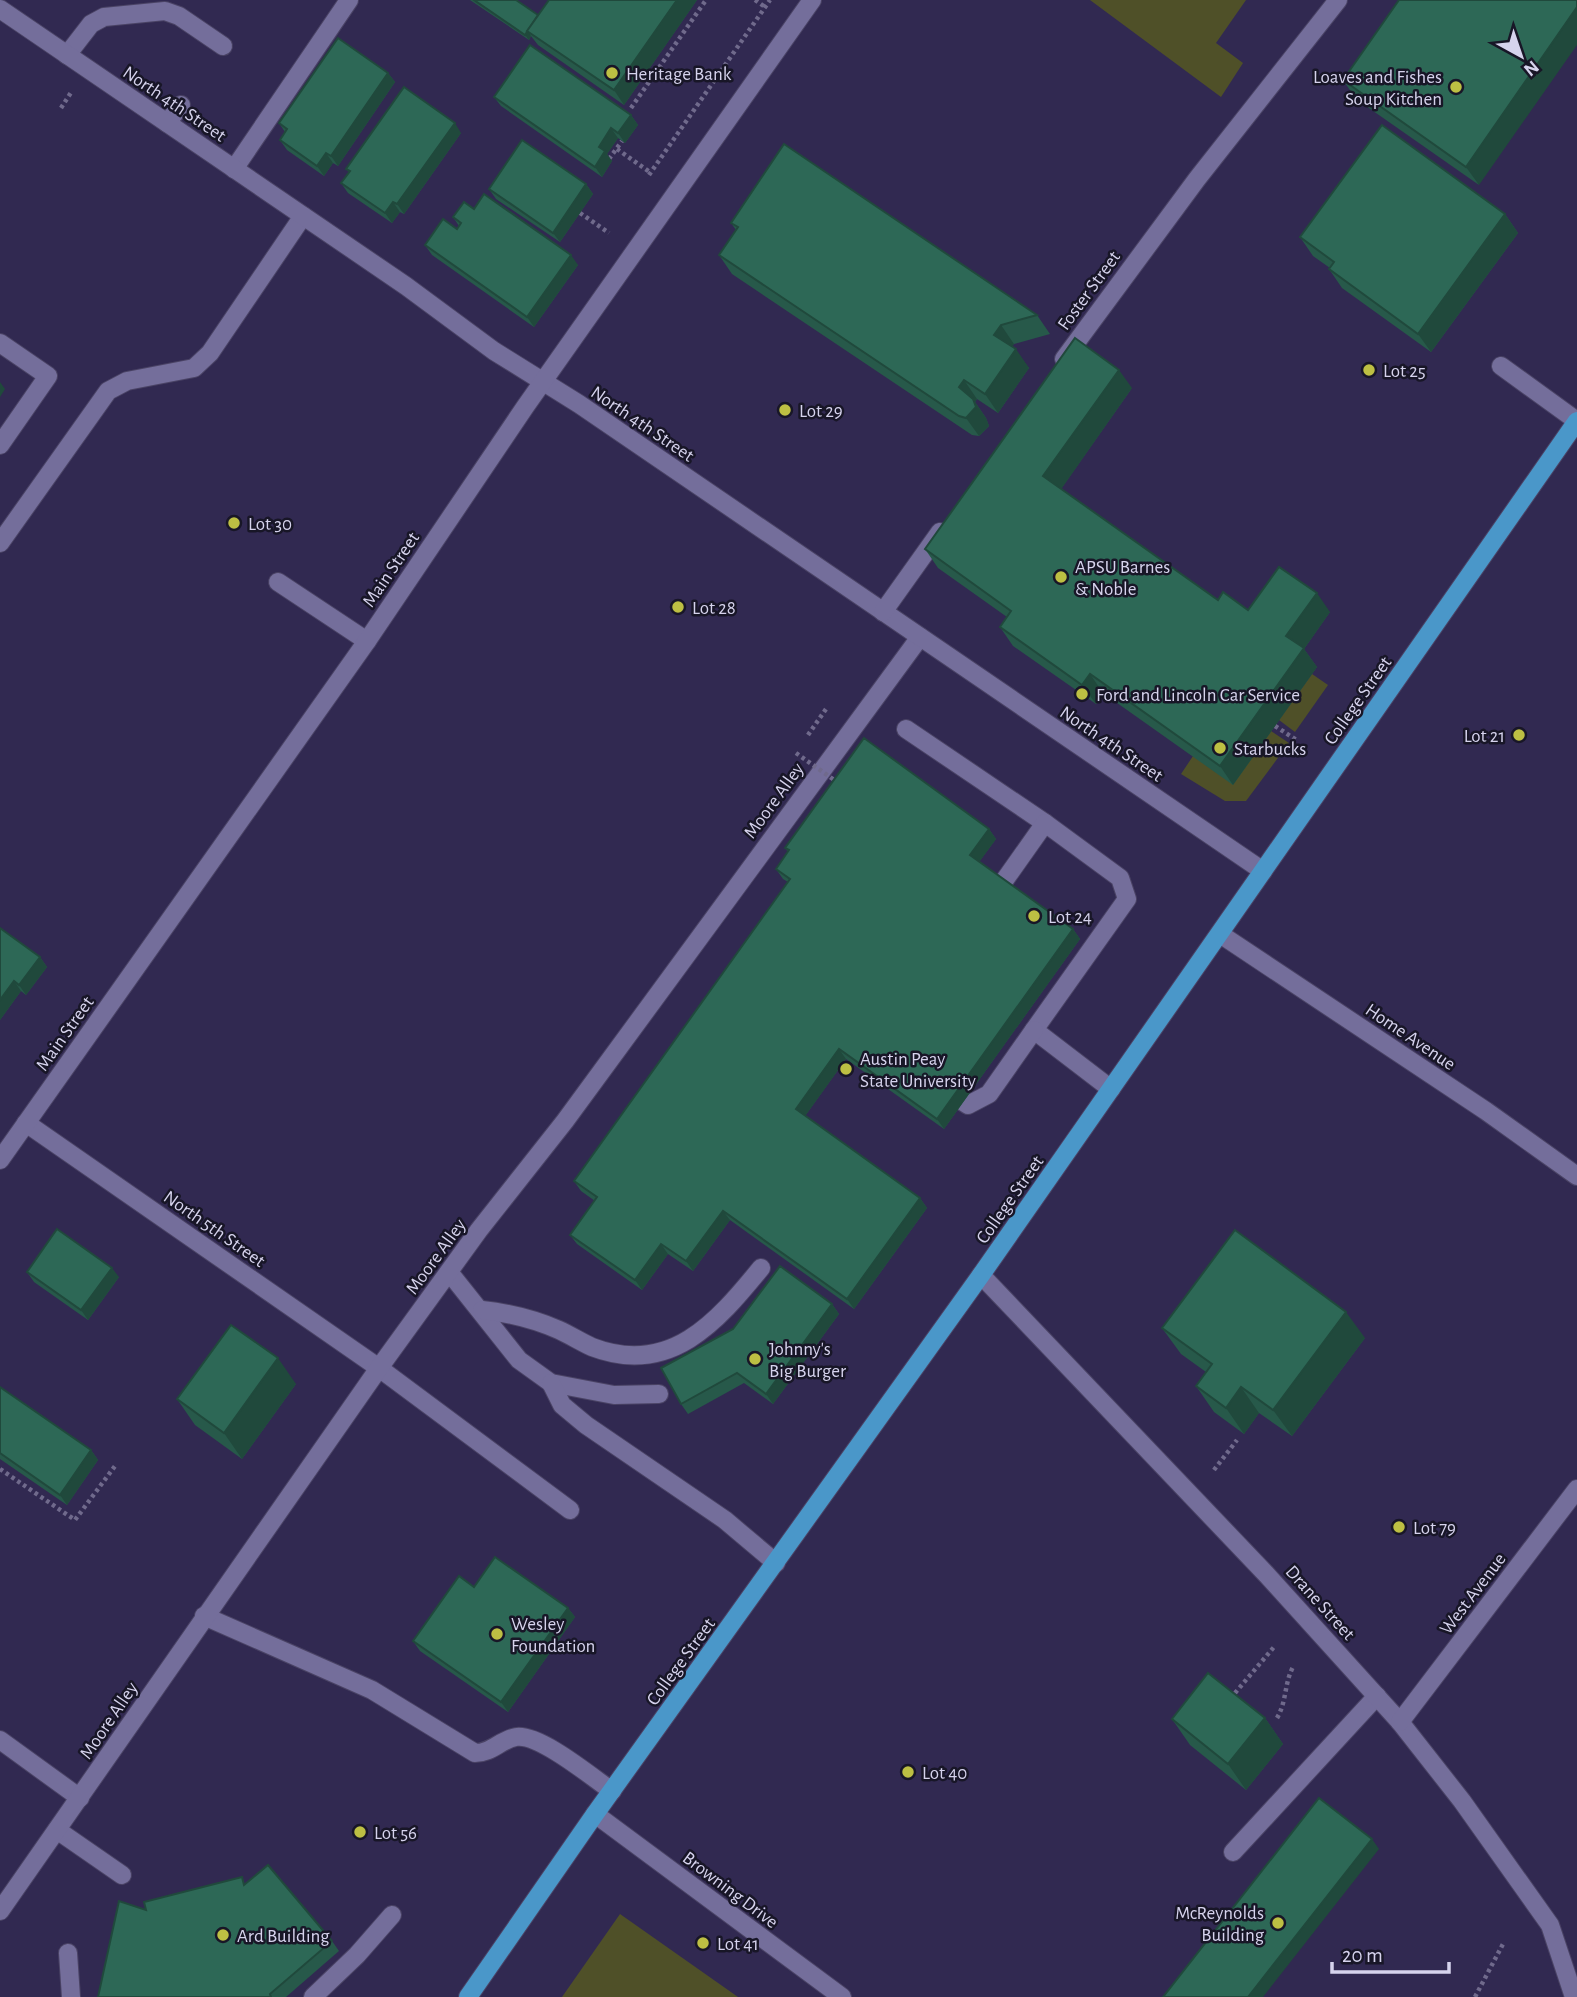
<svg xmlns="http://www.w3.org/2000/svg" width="1577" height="1997" font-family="'Alegreya Sans',sans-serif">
<rect width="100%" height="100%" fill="#312951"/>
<!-- green -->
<g fill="#4f5028">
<path d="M1090 0H1246L1216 43 1243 63 1221 97Z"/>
<path d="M1312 674 1328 685 1295 732 1279 720Z"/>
<path d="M1271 731 1289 743 1246 801H1225L1181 774 1193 756Z"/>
<path d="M620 1914 738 1997H562Z"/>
</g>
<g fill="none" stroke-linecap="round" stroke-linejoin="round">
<defs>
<g id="service">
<path d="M67 55 91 24 104 17 165 11 179 16 223 46"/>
<path d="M167 123 181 105"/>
<path d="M234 169 349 0"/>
<path d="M0 343 48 376 0 445"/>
<path d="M1501 366 1577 421"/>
<path d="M0 543 108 391 127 381 194 368 210 353 303 216"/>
<path d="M278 582 367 641"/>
<path d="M906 729 1045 823"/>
<path d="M992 898 1045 823 1120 878 1127 899 1034 1030 1111 1089"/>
<path d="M945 1090 968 1105 989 1094 1034 1030"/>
<path d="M26 1123 379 1368 570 1510"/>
<path d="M449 1272 519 1360 551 1383 614 1395 659 1394"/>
<path d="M482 1310C509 1313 534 1319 559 1330 570 1335 581 1342 592 1347 670 1377 717 1322 761 1268"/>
<path d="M551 1383 562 1405 586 1425 725 1520 776 1563"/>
<path d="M204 1616 372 1690 475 1753C492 1753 500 1740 516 1737 539 1733 593 1778 612 1791"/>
<path d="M0 1740 80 1798"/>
<path d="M595 1814 842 1997"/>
<path d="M57 1830 122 1875"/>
<path d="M1233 1852 1377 1696"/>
<path d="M0 1911 379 1368 479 1230 565 1121 920 637"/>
<path d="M68 1953 71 1997"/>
<path d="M313 1997 357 1955 392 1915"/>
</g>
<g id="minor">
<path d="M0 9 406 286 494 351 579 404 1263 871"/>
<path d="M1064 359 1197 179 1338 0"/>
<path d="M883 612 940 532"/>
<path d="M1220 934 1486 1111 1577 1176"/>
<path d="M0 1160 367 641 525 407 812 0"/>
<path d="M981 1275 1266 1574 1400 1722 1462 1801 1550 1925 1574 1997"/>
<path d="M1400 1722 1577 1489"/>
</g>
<path id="primary" d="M468 1997 595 1814 981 1275 1577 421"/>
</defs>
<!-- service casing -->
<use href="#service" stroke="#4a4365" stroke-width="20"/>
<!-- minor casing -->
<use href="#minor" stroke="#4a4365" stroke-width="20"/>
<!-- primary casing -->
<use href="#primary" stroke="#4a4365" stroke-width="20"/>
<!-- path -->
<g stroke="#706a8c" stroke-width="4.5" stroke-dasharray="3.5 3.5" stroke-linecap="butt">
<path d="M755 0 765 7"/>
<path d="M61 108 72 91"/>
<path d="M631 108 706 0"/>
<path d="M617 149 651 173"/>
<path d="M609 159 622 141"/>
<path d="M649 175 770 0"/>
<path d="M580 213 609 233"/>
<path d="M1275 726 1298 741"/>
<path d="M808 735 826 709"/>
<path d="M0 1469 75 1520 115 1466"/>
<path d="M1214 1470 1237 1440"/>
<path d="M1235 1693 1274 1647"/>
<path d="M1277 1718C1287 1701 1284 1684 1293 1667"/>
<path d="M1475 1997 1503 1944"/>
</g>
<!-- service -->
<use href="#service" stroke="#746e9b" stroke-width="18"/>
<!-- minor -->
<use href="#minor" stroke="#746e9b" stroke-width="18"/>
<!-- primary -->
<use href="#primary" stroke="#4a97c9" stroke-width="18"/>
<!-- path-bridge -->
<path stroke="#706a8c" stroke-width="4.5" stroke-dasharray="3.5 3.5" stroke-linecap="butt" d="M796 753 837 782"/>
</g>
<!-- wall -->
<g fill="#27594a">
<path d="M470 0H516L538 15 697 0 624 105 538 45 531 36 529 40Z"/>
<path d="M1399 0 1479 185 1356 99 1343 80Z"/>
<path d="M388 73 395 82 338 166 333 163 324 176 287 150 280 140 285 132 279 123Z"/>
<path d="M494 97 631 115 638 125 625 143 618 138 607 154 612 161 602 177 501 106Z"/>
<path d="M461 133 404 214 400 212 392 223 348 193 341 183 349 172 346 169Z"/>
<path d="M586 184 593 194 560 242 496 199 489 189Z"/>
<path d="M474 209 578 265 534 327 432 255 425 245 457 229 459 226 453 217Z"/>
<path d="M1505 214 1518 233 1431 352 1342 288 1329 269 1330 268 1313 256 1300 237Z"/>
<path d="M731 223 1037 315 1050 334 1014 344 1012 346 1029 368 998 413 977 399 975 402 986 418 989 426 979 436 972 435 732 274 719 255 736 230Z"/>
<path d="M1132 388 1061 489 1218 600 1248 610 1330 612 1304 649 1317 667 1233 785 1103 693 1096 704 1013 646 1000 627 1007 617 938 568 925 549Z"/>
<path d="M989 829 996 839 979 862 1073 929 1080 939 944 1129 846 1059 805 1116 920 1198 927 1208 854 1309 730 1220 693 1271 668 1254 642 1290 577 1244 570 1235 595 1201 581 1191 574 1181 788 882 783 879 776 869 788 852 785 848Z"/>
<path d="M0 928 40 957 47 967 26 995 21 991 0 1020Z"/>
<path d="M27 1272 119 1277 88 1320 34 1282Z"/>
<path d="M832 1304 839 1314 773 1404 744 1383 688 1414 681 1404Z"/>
<path d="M1162 1328 1365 1338 1292 1436 1259 1413 1244 1434 1214 1412 1196 1386 1206 1372 1181 1354Z"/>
<path d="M296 1384 242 1459 195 1425 177 1399Z"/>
<path d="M0 1387 91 1450 98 1460 67 1505 0 1459Z"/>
<path d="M474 1587 568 1608 575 1617 508 1712 420 1651 413 1641Z"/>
<path d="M1265 1718 1283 1744 1246 1790 1190 1745 1172 1719Z"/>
<path d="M246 1883 332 1941 339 1951 286 1997H98L146 1910Z"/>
</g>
<!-- shaded-wall -->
<g fill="#20493c">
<path d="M677 0H697L624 105 614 90Z"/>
<path d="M1577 7V45L1479 185 1466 167Z"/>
<path d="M528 31 531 36 529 40 525 35Z"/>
<path d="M388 73 395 82 338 166 331 156Z"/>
<path d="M631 115 638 125 625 143 618 133Z"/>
<path d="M455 123 461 133 404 214 397 204Z"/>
<path d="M611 128 618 138 607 154 612 161 602 177 595 167 599 147Z"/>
<path d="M326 153 333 163 324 176 317 166Z"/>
<path d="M586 184 593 194 560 242 553 233Z"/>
<path d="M393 202 400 212 392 223 385 213Z"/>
<path d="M1505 214 1518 233 1431 352 1418 334Z"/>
<path d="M571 255 578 265 534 327 527 317Z"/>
<path d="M1001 325 1014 344 1007 354 994 335Z"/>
<path d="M1016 349 1029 368 998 413 985 394Z"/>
<path d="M1119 370 1132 388 1057 495 1043 476Z"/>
<path d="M964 380 977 399 975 402 986 418 989 426 979 436 966 418 959 387Z"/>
<path d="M0 382 5 389 0 397Z"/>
<path d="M1317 593 1330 612 1304 649 1317 667 1233 785 1220 766 1286 636Z"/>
<path d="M1090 674 1103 693 1096 704 1082 685Z"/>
<path d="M989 829 996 839 977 865 970 855Z"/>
<path d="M1073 929 1080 939 944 1129 937 1119Z"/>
<path d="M40 957 47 967 26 995 19 985Z"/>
<path d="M14 981 21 991 0 1020V1000Z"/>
<path d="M839 1049 846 1059 803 1119 796 1109Z"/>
<path d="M920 1198 927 1208 854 1309 847 1299Z"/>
<path d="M723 1211 730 1220 693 1271 686 1261Z"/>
<path d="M661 1244 668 1254 642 1290 635 1280Z"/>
<path d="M112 1268 119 1277 88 1320 81 1310Z"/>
<path d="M832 1304 839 1314 773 1404 766 1394Z"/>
<path d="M1346 1312 1365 1338 1292 1436 1273 1410Z"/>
<path d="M278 1358 296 1384 242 1459 224 1433Z"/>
<path d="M1241 1387 1259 1413 1244 1434 1226 1408Z"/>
<path d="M91 1450 98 1460 67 1505 60 1495Z"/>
<path d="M568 1608 575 1617 508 1712 501 1702Z"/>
<path d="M1265 1718 1283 1744 1246 1790 1228 1764Z"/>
<path d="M1372 1839 1379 1849 1263 1997H1248Z"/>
</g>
<!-- building -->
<g fill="#2d6856" stroke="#20493c" stroke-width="2">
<path d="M474 0H516L538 15 525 35Z"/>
<path d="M549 0H677L614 90 527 31Z"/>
<path d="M1399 0H1577V7L1466 167 1343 80Z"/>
<path d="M338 38 388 73 331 156 326 153 317 166 280 140 287 129 279 123Z"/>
<path d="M530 45 631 115 618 133 611 128 599 147 605 151 595 167 494 97Z"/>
<path d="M404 87 455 123 397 204 393 202 385 213 341 183 350 171 346 169Z"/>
<path d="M1382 125 1505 214 1418 334 1329 269 1334 262 1300 237Z"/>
<path d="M522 140 586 184 553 233 489 189Z"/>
<path d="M784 144 1037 315 1001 325 994 335 1016 349 985 394 964 380 959 387 973 399 976 407 966 418 959 416 719 255 738 227 731 223Z"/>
<path d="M484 194 571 255 527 317 425 245 443 219 457 229 461 223 453 217 464 202 474 209Z"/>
<path d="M1075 338 1119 370 1043 476 1218 600 1223 592 1248 610 1279 567 1317 593 1286 636 1304 648 1220 766 1090 674 1082 685 1000 627 1011 611 925 549Z"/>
<path d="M864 738 989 829 970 855 1073 929 937 1119 839 1049 796 1109 920 1198 847 1299 723 1211 686 1261 661 1244 635 1280 570 1235 597 1197 574 1181 790 879 776 869 789 850 785 848Z"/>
<path d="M0 928 40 957 19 985 14 981 0 1000Z"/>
<path d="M57 1229 112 1268 81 1310 27 1272Z"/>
<path d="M1235 1230 1346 1312 1273 1410 1241 1387 1226 1408 1196 1386 1212 1364 1162 1328Z"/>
<path d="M780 1266 832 1304 766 1394 737 1373 681 1404 661 1368 733 1329Z"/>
<path d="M231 1325 278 1358 224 1433 177 1399Z"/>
<path d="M0 1387 91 1450 60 1495 0 1453Z"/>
<path d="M495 1557 568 1608 501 1702 413 1641 459 1576 474 1587Z"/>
<path d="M1208 1673 1265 1718 1228 1764 1172 1719Z"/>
<path d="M1319 1798 1372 1839 1248 1997H1163Z"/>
<path d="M268 1865 332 1941 270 1994 271 1997H98L119 1901 146 1910 144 1902 242 1877 244 1885Z"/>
</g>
<!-- markers -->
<g fill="#bdbf43" stroke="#181627" stroke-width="2.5">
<circle cx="612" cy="73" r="7"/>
<circle cx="1456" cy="87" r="7"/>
<circle cx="1369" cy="370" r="7"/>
<circle cx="785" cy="410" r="7"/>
<circle cx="234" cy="523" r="7"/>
<circle cx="1061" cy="577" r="7"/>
<circle cx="678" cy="607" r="7"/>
<circle cx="1082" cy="694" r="7"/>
<circle cx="1519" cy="735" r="7"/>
<circle cx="1220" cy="748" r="7"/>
<circle cx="1034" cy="916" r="7"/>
<circle cx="846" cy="1069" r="7"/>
<circle cx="755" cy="1359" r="7"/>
<circle cx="1399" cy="1527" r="7"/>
<circle cx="497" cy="1634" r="7"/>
<circle cx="908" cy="1772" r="7"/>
<circle cx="360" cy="1832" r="7"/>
<circle cx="1278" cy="1923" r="7"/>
<circle cx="223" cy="1935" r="7"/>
<circle cx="703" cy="1943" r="7"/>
</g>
<g text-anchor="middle" stroke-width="5" stroke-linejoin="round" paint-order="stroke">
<!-- poi labels -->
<g font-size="19" fill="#d6d3ed" stroke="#181627" text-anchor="start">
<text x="626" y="80">Heritage Bank</text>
<text x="1442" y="83" text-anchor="end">Loaves and Fishes<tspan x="1442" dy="22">Soup Kitchen</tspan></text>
<text x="1383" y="377">Lot 25</text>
<text x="799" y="417">Lot 29</text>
<text x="248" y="530">Lot 30</text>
<text x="1075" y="573">APSU Barnes<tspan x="1075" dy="22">&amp; Noble</tspan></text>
<text x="692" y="614">Lot 28</text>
<text x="1096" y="701">Ford and Lincoln Car Service</text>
<text x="1505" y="742" text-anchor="end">Lot 21</text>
<text x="1234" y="755">Starbucks</text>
<text x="1048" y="923">Lot 24</text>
<text x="860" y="1065">Austin Peay<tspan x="860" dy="22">State University</tspan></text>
<text x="769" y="1355">Johnny's<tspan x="769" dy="22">Big Burger</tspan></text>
<text x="1413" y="1534">Lot 79</text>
<text x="511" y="1630">Wesley<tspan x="511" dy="22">Foundation</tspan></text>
<text x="922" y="1779">Lot 40</text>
<text x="374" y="1839">Lot 56</text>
<text x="1264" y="1919" text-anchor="end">McReynolds<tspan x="1264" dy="22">Building</tspan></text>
<text x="237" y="1942">Ard Building</text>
<text x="717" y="1950">Lot 41</text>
</g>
<!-- street labels -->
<g font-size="19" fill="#d6d3ed" stroke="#181627">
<text transform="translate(175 103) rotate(34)" y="7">North 4th Street</text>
<text transform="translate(1088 290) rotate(-54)" y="7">Foster Street</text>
<text transform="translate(643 423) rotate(34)" y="7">North 4th Street</text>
<text transform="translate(390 569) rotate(-56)" y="7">Main Street</text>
<text transform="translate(1357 700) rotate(-55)" y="7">College Street</text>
<text transform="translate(1112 743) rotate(34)" y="7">North 4th Street</text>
<text transform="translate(773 800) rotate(-54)" y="7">Moore Alley</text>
<text transform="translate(64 1033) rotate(-55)" y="7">Main Street</text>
<text transform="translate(1411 1036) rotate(34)" y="7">Home Avenue</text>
<text transform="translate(1009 1199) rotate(-55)" y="7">College Street</text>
<text transform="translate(215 1228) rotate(35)" y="7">North 5th Street</text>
<text transform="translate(435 1256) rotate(-54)" y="7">Moore Alley</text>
<text transform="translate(1472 1593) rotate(-53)" y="7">West Avenue</text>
<text transform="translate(1321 1602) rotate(48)" y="7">Drane Street</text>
<text transform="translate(680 1661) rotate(-54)" y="7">College Street</text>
<text transform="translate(108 1720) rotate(-56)" y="7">Moore Alley</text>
<text transform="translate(731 1889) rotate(37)" y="7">Browning Drive</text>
</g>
</g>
<!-- north arrow -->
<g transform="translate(1521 56) rotate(140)" stroke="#181627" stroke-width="5" paint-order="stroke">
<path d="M0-5L12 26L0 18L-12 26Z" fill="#d6d3ed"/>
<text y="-10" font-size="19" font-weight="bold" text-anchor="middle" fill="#d6d3ed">N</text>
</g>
<!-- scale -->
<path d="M1332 1962v10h117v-10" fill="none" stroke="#d6d3ed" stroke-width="3.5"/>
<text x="1342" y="1962" font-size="21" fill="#d6d3ed" stroke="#181627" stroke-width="5" paint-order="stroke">20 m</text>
</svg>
